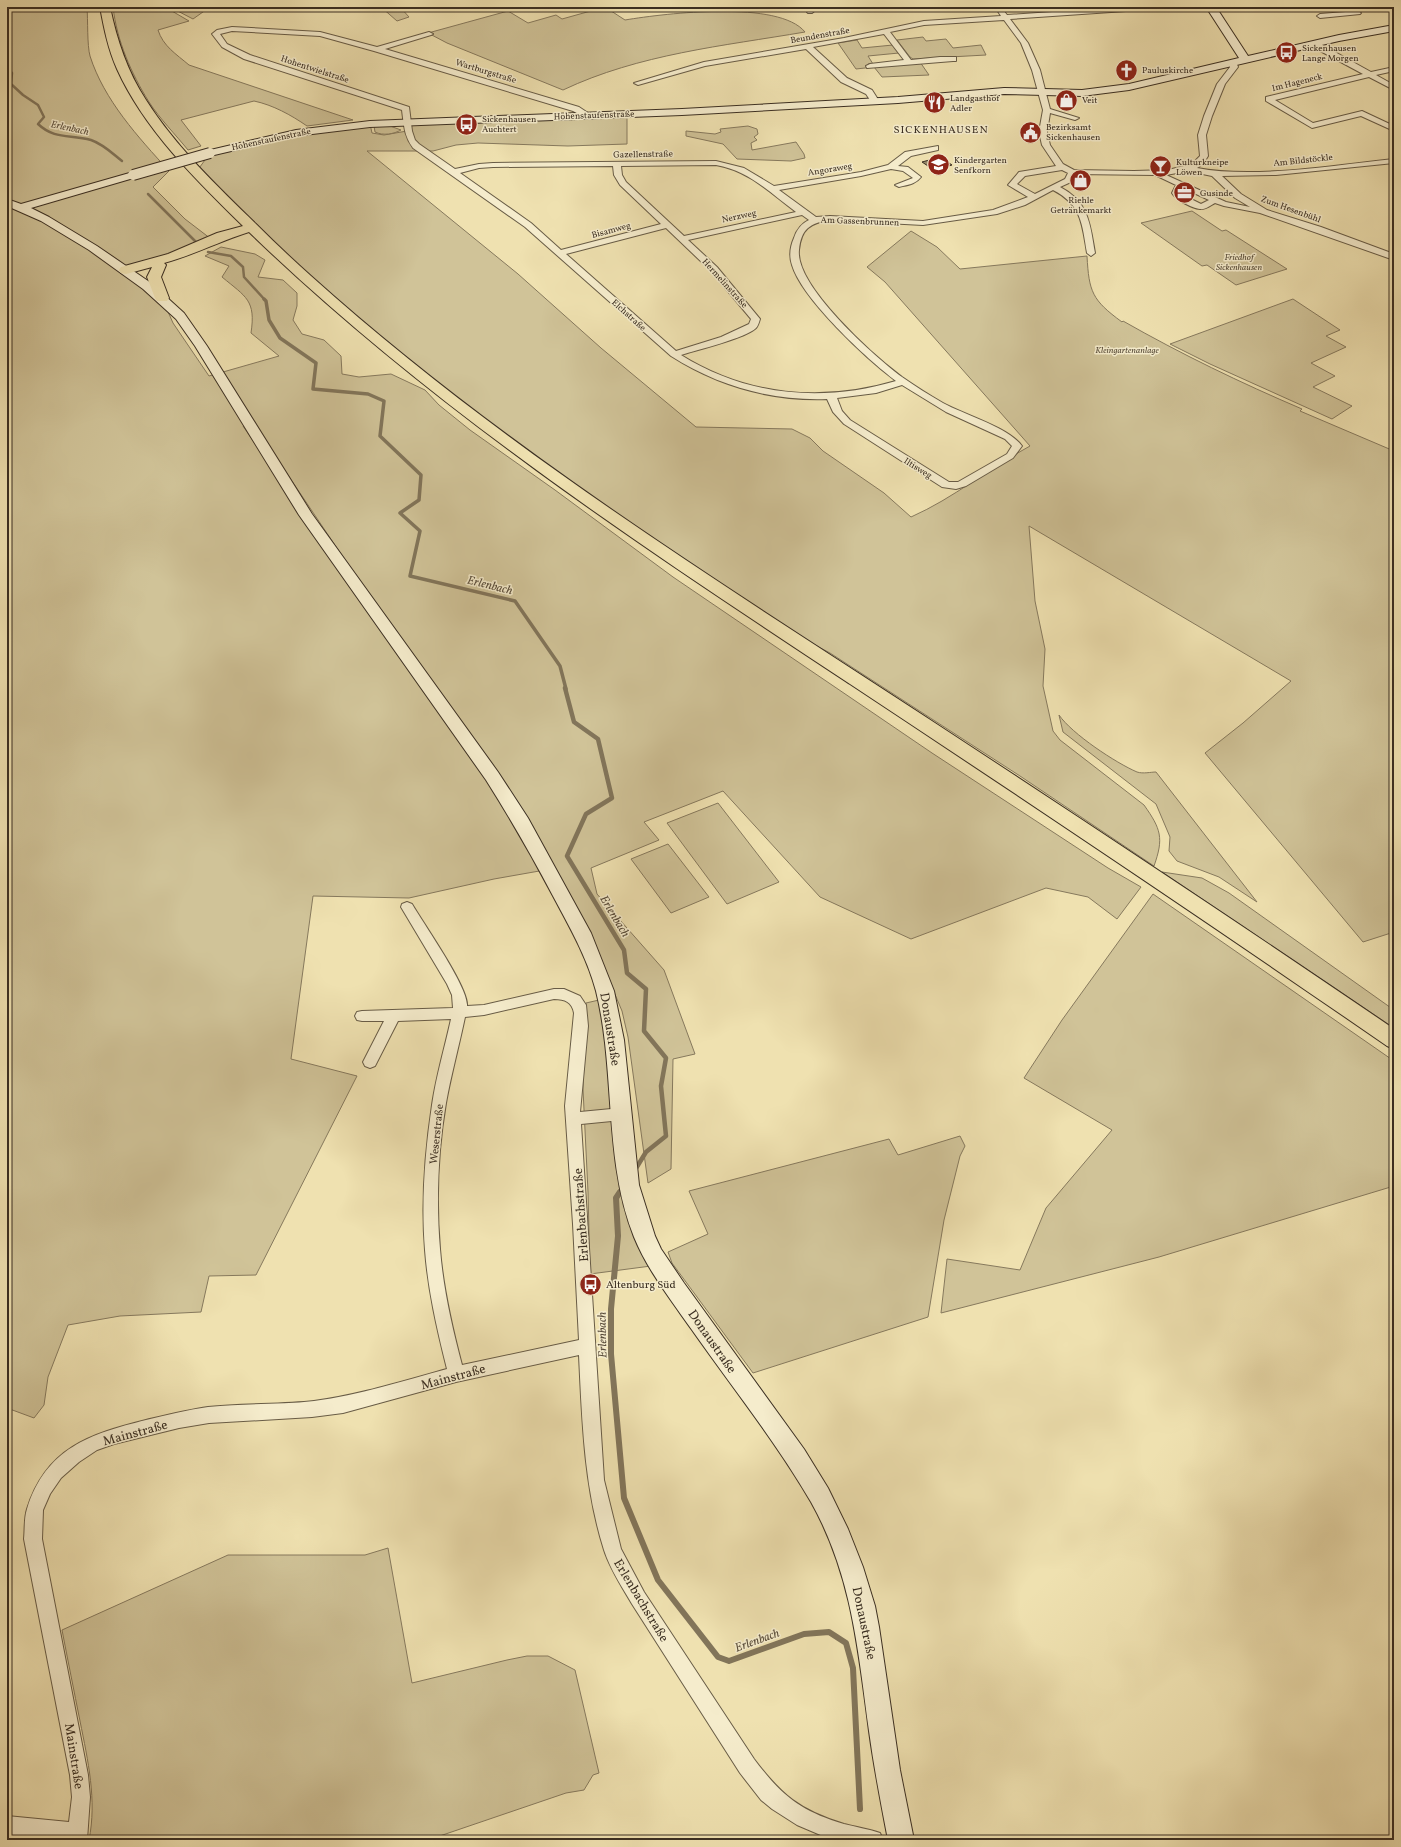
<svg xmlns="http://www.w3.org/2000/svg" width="1401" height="1847" font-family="Vollkorn,serif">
<rect width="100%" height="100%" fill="#efe1b0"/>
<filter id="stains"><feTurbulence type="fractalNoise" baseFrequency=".005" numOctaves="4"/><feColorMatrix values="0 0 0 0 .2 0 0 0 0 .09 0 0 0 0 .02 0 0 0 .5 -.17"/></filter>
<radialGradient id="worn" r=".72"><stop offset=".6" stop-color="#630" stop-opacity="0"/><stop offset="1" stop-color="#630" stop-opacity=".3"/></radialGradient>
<!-- green -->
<g fill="#d0c398" stroke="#86795d" fill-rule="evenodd">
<path d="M7 7H87C88 20 87 45 90 56 104 100 138 137 169 171L153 187 185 219 215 242 126 270 162 298 173 323 209 376 279 356 251 333C256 300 246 297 222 277L229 266 205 256 221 247 255 254 265 260 258 277 283 280 297 293V306L293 320 302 334 324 340 341 356 342 374 359 377 391 374 425 390 439 405 470 430 555 490 673 577 932 753 1108 868 1141 887 1117 919 1088 897 1046 888 911 939 820 897 723 791 644 822 659 840 591 868 597 894 664 970 695 1054 673 1059 671 1169 648 1183 628 1037 622 1011 598 954 545 870 494 879 409 898 313 896 291 1059 357 1076 256 1275 209 1276 201 1312 120 1316 68 1325 48 1377 44 1405 34 1418 7 1408ZM253 423 359 581 280 481 243 426Z"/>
<path d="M113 7H165L189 21 158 30C163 46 176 54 189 65L353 120 307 126C291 115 273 105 254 101L181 120 201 146 188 150C175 134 160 119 149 102 131 73 117 41 113 7Z"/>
<path d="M170 7H210L193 19Z"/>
<path d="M381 7H400L409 17 397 21Z"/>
<path d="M605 7 625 20C667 13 779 0 805 32 723 46 639 54 563 90L447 43 428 33 508 11 528 23 556 15 562 19Z"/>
<path d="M923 37 926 41 946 39 953 48 981 45 986 55 913 59 910 57 897 40Z"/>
<path d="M857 40 862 48 893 45 899 53 868 56 873 64H868L870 67 920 62 929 75 882 77 874 67 856 69 838 43Z"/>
<path d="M627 117V144L568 146 478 143 456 145 433 151H367L518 274 601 348 696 427 792 429 810 438 823 451 884 493 911 517C954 498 989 468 1030 446L885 282 867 267 911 231 937 247 960 269 1087 256C1089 292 1092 300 1122 322L1123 321C1181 354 1241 383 1302 409L1300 411 1394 451V932L1363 942 1205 753 1243 723 1291 681 1029 526 1035 601 1045 649 1043 686 1053 731 1060 740 1144 805C1161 829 1164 838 1154 866L1020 776 830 653 749 610 394 354 197 171 210 153 267 138 370 124 372 133 384 135 407 131 406 123Z"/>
<path d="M374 126H390L401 130C394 134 383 136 375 132Z"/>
<path d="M748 126 757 129 758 134 754 137 757 140 751 143 752 150 796 142 804 154 805 158 791 161 737 159 723 144 686 136V131L715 134 721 132 720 129Z"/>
<path d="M1192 211 1222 231 1226 230 1287 269 1236 285 1207 265 1202 266 1141 223Z"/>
<path d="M1293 299 1340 330 1326 336 1346 347 1311 363 1335 376 1313 387 1352 406 1332 419 1210 364 1170 344Z"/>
<path d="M1059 715C1072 734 1116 763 1137 772 1143 774 1151 772 1156 772L1257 902 1219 877 1177 861 1169 851 1170 837 1156 804 1063 732Z"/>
<path d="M718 803 779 882 727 904 667 823Z"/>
<path d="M668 844 709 897 671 913 631 859Z"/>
<path d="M1162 872 1202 878 1229 893 1394 1010V1028Z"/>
<path d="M1153 894 1394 1061V1186L1159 1257 941 1313 947 1259 1020 1270 1046 1208 1112 1130 1024 1078 1062 1020Z"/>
<path d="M599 1000 651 1266 590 1274 588 1192 583 1089 586 1003Z"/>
<path d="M960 1136 965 1146 960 1156 944 1220 928 1317 753 1373 672 1263 668 1252 708 1234 689 1191 889 1139 898 1155Z"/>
<path d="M388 1548 412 1683 507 1660 527 1656H548L575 1670 599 1773 593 1775 584 1790 566 1793 428 1840H89C97 1800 88 1761 80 1721 74 1691 68 1661 62 1630L228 1555H365Z"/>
</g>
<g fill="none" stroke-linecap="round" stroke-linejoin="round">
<!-- stream-far3 -->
<g stroke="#82755a" stroke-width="2.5">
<path d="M7 67 12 73 11 84 23 95 38 105 44 117 38 124C55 140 70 134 91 140 103 144 112 153 122 161"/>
<path d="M148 194 196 242"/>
<path d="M208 252 231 256 243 267 244 277 265 300"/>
</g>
<!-- stream-far2 -->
<path stroke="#82755a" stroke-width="3.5" d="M264 299 266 301 269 320 280 338 316 363 313 389 368 394 384 401 380 436 421 475 419 500 400 513 420 531 410 576 515 601 560 666 566 689"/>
<!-- stream-far1 -->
<g stroke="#82755a" stroke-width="4.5">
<path d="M565 688 574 722 598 739 612 798 586 814 567 856 624 950 627 973 646 989 644 1031 666 1058 661 1086 666 1136 646 1152 635 1170"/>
<path d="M619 1193 624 1186"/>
</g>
<!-- stream -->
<path stroke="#82755a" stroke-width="6" d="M620 1192 616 1198 618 1236 611 1309V1354L624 1498 658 1580 718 1657 729 1661 804 1634 829 1632 846 1643 853 1668 860 1809"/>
</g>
<!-- building -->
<path fill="#998c6c" stroke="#3b2f22" d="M940 157 952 165 934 170 922 162Z"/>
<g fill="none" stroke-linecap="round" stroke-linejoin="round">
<defs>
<g id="street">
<path d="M812 7H819L812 13H808L807 12Z"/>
<path d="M868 7H875V8L872 10Z"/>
<path d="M995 7H1001L1007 15 1125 7H1158L1155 9 1010 19 1028 43 1040 70 1050 109 1079 118 1075 120 1050 113 1047 132 1050 145 1063 164 1074 170 1134 171 1168 170 1192 164 1200 156 1198 135 1204 116 1217 84 1230 67V61H1236L1238 67 1225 84 1212 116 1206 135 1208 156 1203 164 1197 168C1255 179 1334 165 1394 159V163L1276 175 1222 176 1241 194 1267 210 1321 227 1394 254V260L1260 213 1224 206 1215 203C1211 205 1205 210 1200 209 1192 208 1176 200 1172 193L1176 185 1155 175 1075 174 1071 182 1060 187C1089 202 1090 224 1095 253L1091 256 1087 253C1082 224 1082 205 1053 190L1025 205 997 214 923 225 830 220C810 223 801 229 799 250 795 286 874 356 902 377 915 386 929 395 943 403 965 415 1008 427 1022 446L1013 458 966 486 956 489 942 487 844 424 833 412 827 399C771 401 718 386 671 356L525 227 413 148C404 136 404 125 402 110L244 59 222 47 212 34 217 30 232 27 320 32 377 47 429 32 433 34 431 35 385 49 579 107 591 115 584 117 573 111 374 51 320 36 232 31 220 34 227 44 250 55 409 107 412 131 415 140 419 144 455 169 479 164 493 163 716 161 744 168 774 186 861 172 888 165 905 152 938 146V150L911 156 898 166 908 167 921 177C916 184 907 185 899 187L895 185 913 178 903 171 891 169 861 176 779 190 816 217 830 216 923 221 993 210 1028 197 1008 185 1019 172 1056 166 1042 145 1039 132 1043 110 1032 70 1021 43 1004 20 924 25 890 32 911 60 940 57H956V61H953L867 68 866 66 870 64 904 60 884 34 813 47 847 78 872 90 879 101 875 103H872L866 94 841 82 806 49 705 66 638 85 634 83 704 62 844 38 924 21 1001 16ZM716 165C750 171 770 193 796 212L684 236 626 182 622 175 621 166ZM613 166 614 175 620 185 661 224 561 250 531 223 460 173 479 168 493 167ZM1062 170 1068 173 1065 179 1035 194 1017 184 1025 176ZM1188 171 1212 176 1235 198 1250 207 1226 202 1166 175ZM1183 188 1209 200 1201 204 1181 194ZM802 215 809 220C801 224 797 229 794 238 790 247 789 256 792 265 802 299 867 359 896 381 822 403 747 396 681 355 697 350 746 338 756 328 758 326 759 322 760 319L717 267 688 240ZM666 228 711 271 751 319 749 324 721 337 676 351 566 254ZM902 385 946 412 1005 439 1012 446 1007 454 958 482H949L850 420 842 411 837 398 876 393Z"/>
<path d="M1358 11 1361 13 1360 14 1320 18 1317 16 1320 14Z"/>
<path d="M1311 42H1317L1371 72 1394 67V71L1376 75 1394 85V90L1369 77 1275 100 1313 123 1362 111 1394 126V131L1361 116 1312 128 1266 101V97L1363 74 1311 46Z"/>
<path d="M407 902 412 904C423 923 469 988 467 1006L484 1005 554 989H564L580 996 586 1005 588 1026 580 1112 622 1108 627 1110 629 1114 627 1118 622 1120 581 1124 604 1480 621 1549 644 1592 754 1759C781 1795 800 1811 844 1824 856 1827 868 1829 880 1833L883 1840 830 1839 797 1825 772 1809 761 1800 740 1773 632 1604C622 1587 610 1569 604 1550 584 1487 582 1420 579 1355L456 1382 343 1413 312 1417 209 1423 179 1428 114 1444 97 1450 79 1462 61 1478 50 1494 43 1510 42 1539 88 1775 90 1797 87 1840H60L7 1836V1816L69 1822 72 1797 70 1775 24 1539C25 1530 24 1518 27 1509 46 1448 90 1434 146 1420 167 1415 187 1410 208 1407 244 1403 279 1405 314 1401 359 1395 403 1381 447 1369 437 1329 428 1290 425 1250 421 1202 425 1152 432 1105 436 1076 445 1047 451 1019L398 1021 375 1066 370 1068 365 1066 363 1062 384 1021H362L357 1020 355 1016 357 1012 362 1011 453 1008 452 995 447 984 401 907 402 904ZM554 999C565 999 572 1002 574 1013L565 1106 573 1224 579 1340 462 1365C452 1327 443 1288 440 1249 436 1202 438 1150 446 1103 451 1075 459 1046 465 1017L484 1015Z"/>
</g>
<g id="secondary">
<path d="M1206 7H1216L1248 56 1339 35 1394 25V31L1339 41 1129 90 1082 96 1004 94 898 103 682 115 370 127 296 136 210 156 205 153 206 151 296 130 370 121 682 109 898 97 1004 88 1082 90 1129 84 1239 58Z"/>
<path d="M133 172 137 173 139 175 137 177 31 208 49 217 97 246 151 283 184 313 207 346 312 514 498 772 528 818 591 933 614 991 624 1040 639 1185 655 1236 661 1249 684 1283 804 1449 828 1488 848 1529 863 1567 875 1606 879 1627 900 1770 914 1840H888C881 1804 874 1768 869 1731 858 1650 852 1575 811 1502 776 1442 732 1387 692 1330 671 1300 648 1271 634 1237 603 1159 616 1071 596 991 587 957 569 926 553 896 532 856 510 818 486 780L299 515 195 346 176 319 143 289 89 250 41 221 7 206V199L21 204Z"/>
</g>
<path id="primary" d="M100 7H110C117 40 127 71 146 100 176 147 217 186 256 224 274 242 292 259 311 276 502 448 721 583 935 723 1089 824 1242 925 1394 1029V1049L1387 1046C1209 923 1030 803 850 684 641 546 430 407 249 232 220 241 194 255 164 263L166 265 161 277 169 298 167 301H157L155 298 147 277 152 267 126 274 121 273 119 270 121 267 168 254 217 233 243 226C196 180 144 129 117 69 108 49 104 28 100 7Z"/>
</defs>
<!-- street casing -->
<use href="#street" stroke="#685c46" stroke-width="2"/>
<!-- secondary casing -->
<use href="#secondary" stroke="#3b2f22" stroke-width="2"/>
<!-- primary casing -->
<use href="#primary" stroke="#3b2f22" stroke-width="2"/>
<!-- street -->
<use href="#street" fill="#f5eccc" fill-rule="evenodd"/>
<!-- secondary -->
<use href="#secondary" fill="#f5eccc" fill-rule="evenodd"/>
<!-- primary -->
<use href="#primary" fill="#efe1b0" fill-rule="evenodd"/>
<defs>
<path id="secondary-bridge" d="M133 175 210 153"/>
</defs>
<!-- secondary-bridge casing -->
<use href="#secondary-bridge" stroke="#3b2f22" stroke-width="12" stroke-linecap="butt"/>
<!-- secondary-bridge -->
<use href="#secondary-bridge" stroke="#f5eccc" stroke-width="10"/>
</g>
<!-- icons -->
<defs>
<symbol id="bus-disc" viewBox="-11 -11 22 22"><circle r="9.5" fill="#8f2418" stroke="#f5eccc"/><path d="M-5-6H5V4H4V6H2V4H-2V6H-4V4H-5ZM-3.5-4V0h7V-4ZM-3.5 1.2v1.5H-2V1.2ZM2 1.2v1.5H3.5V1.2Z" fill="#fff"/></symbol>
<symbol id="church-disc" viewBox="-11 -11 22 22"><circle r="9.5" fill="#8f2418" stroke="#f5eccc"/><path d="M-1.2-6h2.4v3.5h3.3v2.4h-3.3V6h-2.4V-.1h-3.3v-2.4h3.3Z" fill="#fff"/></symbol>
<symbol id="shop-disc" viewBox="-11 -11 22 22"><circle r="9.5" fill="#8f2418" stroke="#f5eccc"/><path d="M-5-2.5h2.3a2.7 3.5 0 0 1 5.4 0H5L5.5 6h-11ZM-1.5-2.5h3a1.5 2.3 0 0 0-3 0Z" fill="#fff"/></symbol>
<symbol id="restaurant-disc" viewBox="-11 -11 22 22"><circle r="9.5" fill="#8f2418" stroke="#f5eccc"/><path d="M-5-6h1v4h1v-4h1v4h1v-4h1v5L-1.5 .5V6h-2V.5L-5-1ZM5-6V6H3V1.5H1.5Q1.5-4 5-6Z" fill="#fff"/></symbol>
<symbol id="civic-disc" viewBox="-11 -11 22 22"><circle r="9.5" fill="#8f2418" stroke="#f5eccc"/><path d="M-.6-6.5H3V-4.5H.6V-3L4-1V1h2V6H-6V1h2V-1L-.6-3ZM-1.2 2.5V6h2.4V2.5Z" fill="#fff"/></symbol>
<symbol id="school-disc" viewBox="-11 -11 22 22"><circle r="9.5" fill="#8f2418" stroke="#f5eccc"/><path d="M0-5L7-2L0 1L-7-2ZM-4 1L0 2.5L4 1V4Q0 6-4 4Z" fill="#fff"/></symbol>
<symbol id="bar-disc" viewBox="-11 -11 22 22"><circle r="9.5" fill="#8f2418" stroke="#f5eccc"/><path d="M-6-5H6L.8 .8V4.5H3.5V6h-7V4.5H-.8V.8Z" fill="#fff"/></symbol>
<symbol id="office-disc" viewBox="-11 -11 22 22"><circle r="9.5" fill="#8f2418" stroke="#f5eccc"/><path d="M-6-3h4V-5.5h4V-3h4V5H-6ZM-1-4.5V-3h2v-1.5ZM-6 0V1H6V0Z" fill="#fff"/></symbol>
</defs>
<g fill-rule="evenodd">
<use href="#bus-disc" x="1274" y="40" width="25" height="25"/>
<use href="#church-disc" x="1114" y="58" width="25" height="25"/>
<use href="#shop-disc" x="1054" y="88" width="25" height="25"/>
<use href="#restaurant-disc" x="922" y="90" width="25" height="25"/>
<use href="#bus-disc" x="454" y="112" width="25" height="25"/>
<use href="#civic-disc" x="1018" y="120" width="25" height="25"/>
<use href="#school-disc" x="926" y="152" width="25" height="25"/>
<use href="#bar-disc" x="1148" y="154" width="25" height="25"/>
<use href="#shop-disc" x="1068" y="168" width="25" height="25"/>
<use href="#office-disc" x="1172" y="180" width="25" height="25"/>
<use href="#bus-disc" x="578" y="1272" width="25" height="25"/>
</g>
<g text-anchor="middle" stroke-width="3" stroke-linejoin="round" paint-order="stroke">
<!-- far-street labels -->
<g font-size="9" fill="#3b2f22" stroke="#f5eccc">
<text transform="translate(820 35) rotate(-10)" y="3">Beundenstraße</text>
<text transform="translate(315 69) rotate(18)" y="3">Hohentwielstraße</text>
<text transform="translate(486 71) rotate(17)" y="3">Wartburgstraße</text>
<text transform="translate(1297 82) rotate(-14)" y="3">Im Hageneck</text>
<text transform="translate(594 115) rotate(-2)" y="3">Hohenstaufenstraße</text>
<text transform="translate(271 139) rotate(-12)" y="3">Hohenstaufenstraße</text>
<text transform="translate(643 154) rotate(-1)" y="3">Gazellenstraße</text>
<text transform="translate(1303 160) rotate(-6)" y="3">Am Bildstöckle</text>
<text transform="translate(830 169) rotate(-9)" y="3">Angoraweg</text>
<text transform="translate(1291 209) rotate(20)" y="3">Zum Hesenbühl</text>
<text transform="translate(739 216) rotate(-12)" y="3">Nerzweg</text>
<text transform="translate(860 221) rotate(2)" y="3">Am Gassenbrunnen</text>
<text transform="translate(611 230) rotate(-15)" y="3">Bisamweg</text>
<text transform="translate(725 283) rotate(48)" y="3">Hermelinstraße</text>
<text transform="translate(629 315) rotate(42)" y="3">Elchstraße</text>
<text transform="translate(918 468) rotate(32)" y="3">Iltisweg</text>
</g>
<!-- far-poi labels -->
<g font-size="9" fill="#3b2f22" stroke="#f5eccc" text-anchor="start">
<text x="1302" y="51">Sickenhausen<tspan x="1302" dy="10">Lange Morgen</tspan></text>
<text x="1142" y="73">Pauluskirche</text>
<text x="950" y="101">Landgasthof<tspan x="950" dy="10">Adler</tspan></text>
<text x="1082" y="103">Veit</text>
<text x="482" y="122">Sickenhausen<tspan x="482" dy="10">Auchtert</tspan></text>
<text x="1046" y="130">Bezirksamt<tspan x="1046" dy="10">Sickenhausen</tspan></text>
<text x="954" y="163">Kindergarten<tspan x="954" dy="10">Senfkorn</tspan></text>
<text x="1176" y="165">Kulturkneipe<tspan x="1176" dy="10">Löwen</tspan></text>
<text x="1200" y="196">Gusinde</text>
<text x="1081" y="203" text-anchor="middle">Riehle<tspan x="1081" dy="10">Getränkemarkt</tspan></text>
</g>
<!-- far-park labels -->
<g font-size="9" font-style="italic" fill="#594d3a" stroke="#f5eccc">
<text x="1239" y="260">Friedhof<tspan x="1239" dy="10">Sickenhausen</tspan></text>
<text x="1127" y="353">Kleingartenanlage</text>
</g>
<!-- far-water labels -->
<g font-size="10" font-style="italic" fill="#594c3a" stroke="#f5eccc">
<text transform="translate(70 127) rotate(12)" y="4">Erlenbach</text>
</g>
<!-- far-quarter labels -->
<g font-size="11" letter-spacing="1" fill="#3b2f22" stroke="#f5eccc">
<text x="941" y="133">SICKENHAUSEN</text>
</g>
<!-- street labels -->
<g font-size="11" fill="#3b2f22" stroke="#f5eccc">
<text transform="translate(436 1134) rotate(-84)" y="4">Weserstraße</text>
</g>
<!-- poi labels -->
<g font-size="11" fill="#3b2f22" stroke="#f5eccc" text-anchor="start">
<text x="606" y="1288">Altenburg Süd</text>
</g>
<!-- water labels -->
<g font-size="12" font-style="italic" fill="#594c3a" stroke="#f5eccc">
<text transform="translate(490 585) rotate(14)" y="4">Erlenbach</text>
<text transform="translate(615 916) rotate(59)" y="4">Erlenbach</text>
<text transform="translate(602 1335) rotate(-91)" y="4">Erlenbach</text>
<text transform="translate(757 1640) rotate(-20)" y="4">Erlenbach</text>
</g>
<!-- near-street labels -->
<g font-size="13" fill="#3b2f22" stroke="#f5eccc">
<text transform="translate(611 1029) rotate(81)" y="5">Donaustraße</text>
<text transform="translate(580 1215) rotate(-94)" y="5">Erlenbachstraße</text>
<text transform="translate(713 1341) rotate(55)" y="5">Donaustraße</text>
<text transform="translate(453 1376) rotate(-15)" y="5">Mainstraße</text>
<text transform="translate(135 1432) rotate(-15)" y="5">Mainstraße</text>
<text transform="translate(642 1600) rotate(59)" y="5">Erlenbachstraße</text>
<text transform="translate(865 1623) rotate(78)" y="5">Donaustraße</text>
<text transform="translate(75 1756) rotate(81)" y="5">Mainstraße</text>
</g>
</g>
<!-- margin -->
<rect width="1401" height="1847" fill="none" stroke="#efe1b0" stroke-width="24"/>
<rect x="8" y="8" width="1385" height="1831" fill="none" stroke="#3b2f22" stroke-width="2"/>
<rect x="12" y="12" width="1377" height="1823" fill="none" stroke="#3b2f22"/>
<rect width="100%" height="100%" filter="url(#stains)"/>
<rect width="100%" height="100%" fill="url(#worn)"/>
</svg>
